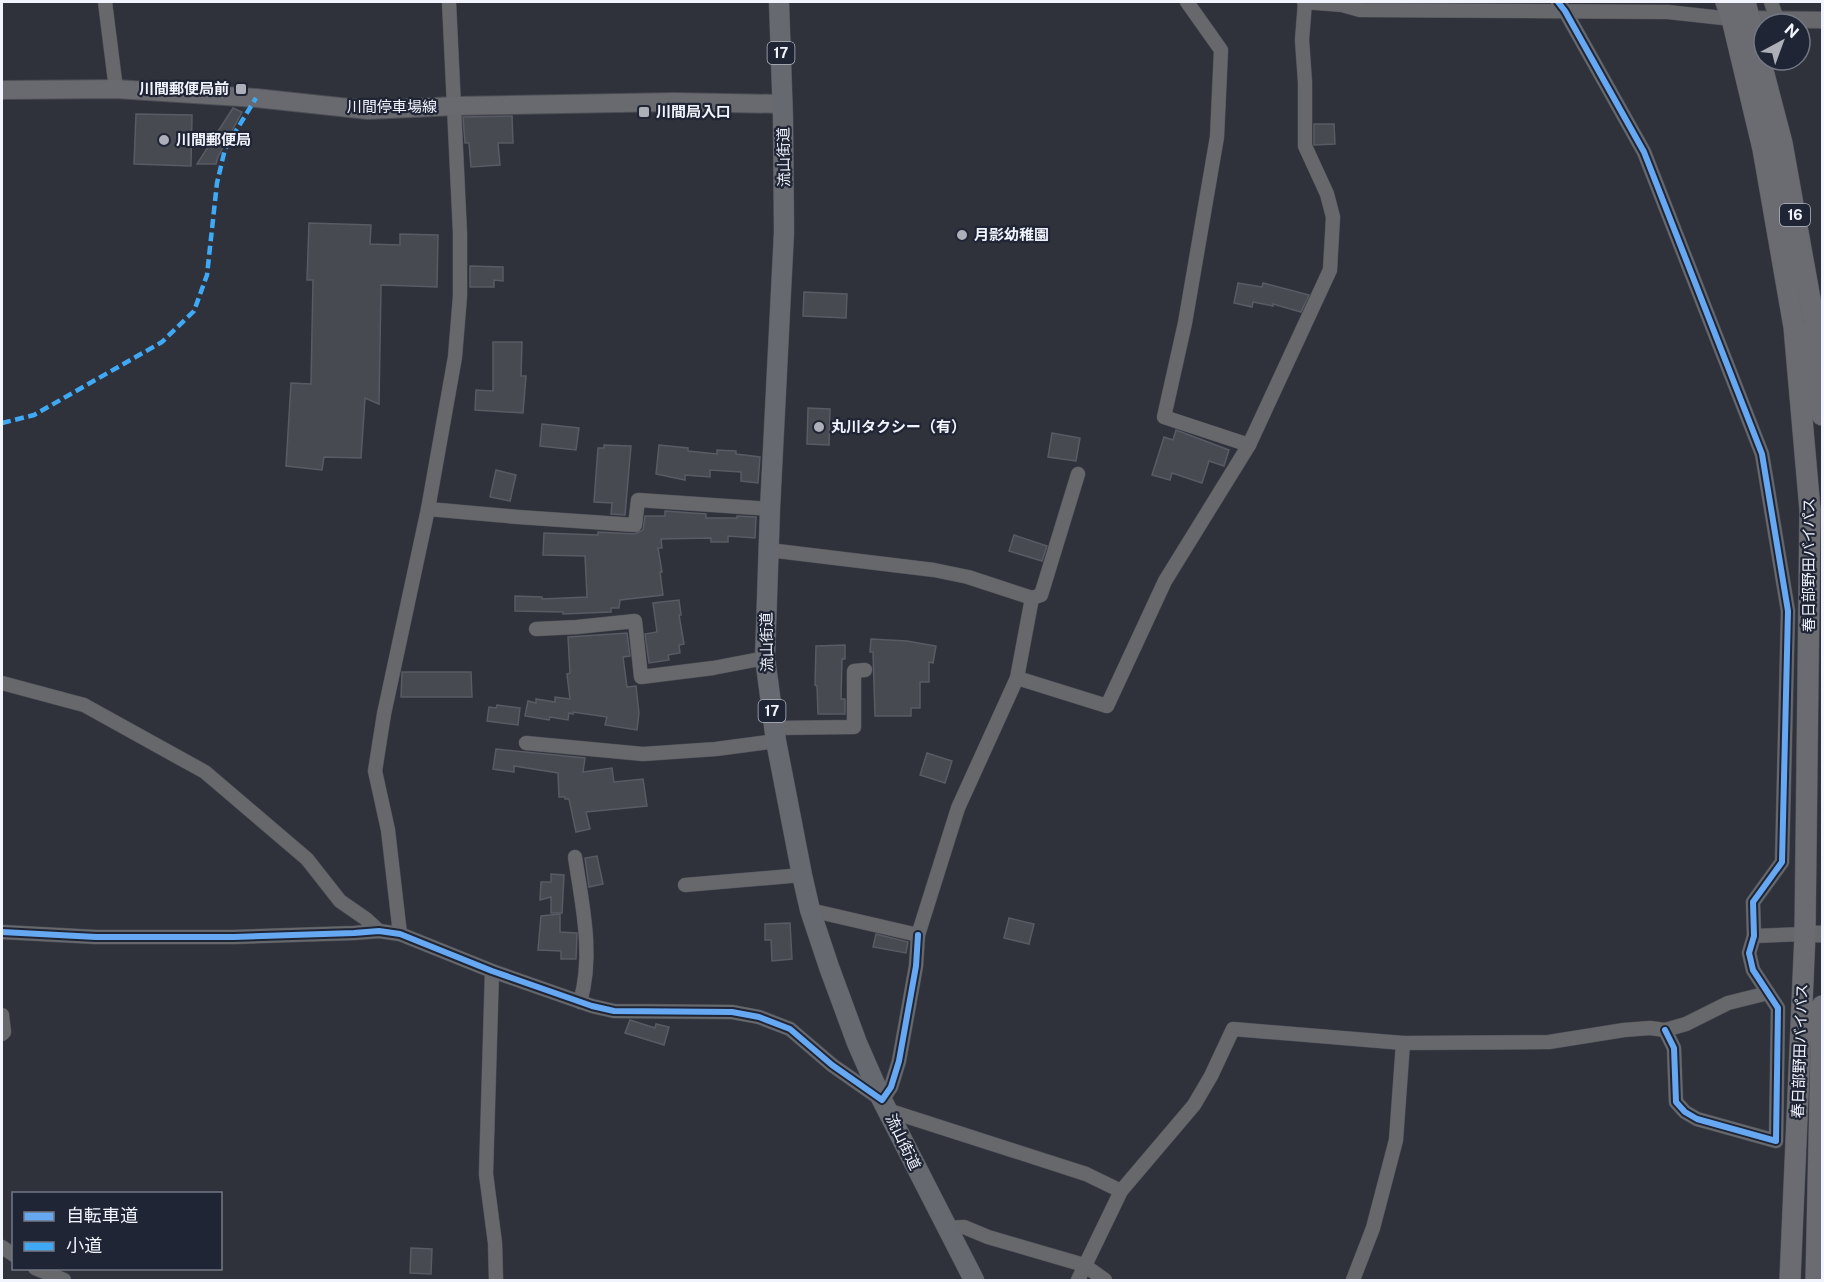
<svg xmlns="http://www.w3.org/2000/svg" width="1824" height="1282" font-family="'Public Sans','Noto Sans JP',sans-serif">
<rect width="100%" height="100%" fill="#2f323b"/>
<!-- building -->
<g fill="#484a52" stroke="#585b63" stroke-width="1.5">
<path d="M233 108 242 112 218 157 216 164H197Z"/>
<path d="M136 114 192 115 191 166 134 164Z"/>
<path d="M512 116 513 143H498L500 165 471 167 469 143H465L463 117Z"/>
<path d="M1314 124H1334L1335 144 1314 145Z"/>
<path d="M309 223 371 225 370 244 400 245V234L438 235 437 287 381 285 379 404 365 398 361 458 324 457 322 470 286 466 291 383 311 384 313 280H307Z"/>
<path d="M470 266 503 267V281L494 280V287H470Z"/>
<path d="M1238 283 1262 287 1263 283 1309 295 1301 312 1273 304V306L1253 302 1252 307 1234 303Z"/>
<path d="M804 292 847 294 846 318 803 316Z"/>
<path d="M493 342H522L521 376H526L523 413 475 410 476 390 493 391Z"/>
<path d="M808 408 830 409 829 445 807 444Z"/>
<path d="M542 424 579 428 576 450 540 446Z"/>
<path d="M1176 430 1229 450 1224 466 1209 461 1202 483 1172 473 1170 480 1152 475 1164 437 1173 440Z"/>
<path d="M1052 433 1080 438 1076 461 1048 457Z"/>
<path d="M604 445 631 446 625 515 611 514 612 503 594 502 598 448H604Z"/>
<path d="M659 445 688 448V451L717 454V450L736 451V454L760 457 758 483 741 481V472L710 470V477L685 475V480L656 474Z"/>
<path d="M496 470 516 475 510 501 490 497Z"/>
<path d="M665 511 706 514V518H737V516L756 517 755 538 728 536V542H711V538L661 539 662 548H658L662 572H660L663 595 620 600 619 608H611V612L563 614V612L515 611V596L542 597V599L587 597 585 556 543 555 544 533 598 535V532L635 534 643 530 645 516H665Z"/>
<path d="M1014 535 1047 546 1042 561 1009 551Z"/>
<path d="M679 600 681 615H679L684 644 679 645 680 653 668 655 669 660 649 663 645 634 657 632 653 603Z"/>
<path d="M627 633 630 656 623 657 627 687 636 686 639 713 637 730 605 725 607 717 573 712V714L569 713 568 720 550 717 549 720 525 716 528 701 536 703V699L555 702V697L570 699 567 674 570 673 568 637Z"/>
<path d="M871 639 907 641 936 646 933 663 929 662V682H920V708H911V716H875L873 652H870Z"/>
<path d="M845 645V659H842L841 699H845V714H818L817 686 815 685 816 646Z"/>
<path d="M402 672H471L472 697H401Z"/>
<path d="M497 705 520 708 518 725 487 721 489 707 496 708Z"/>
<path d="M496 749 585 758 583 772 612 768 614 782 643 779 647 806 586 812 590 829 576 832 569 799H565V797H559L558 773 514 766V772L493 769Z"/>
<path d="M927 753 952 761 945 783 920 775Z"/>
<path d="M597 856 603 884 589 887 585 858Z"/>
<path d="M551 874 564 875 562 913H551V897L540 900 541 882H551Z"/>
<path d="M560 914V932L577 933 576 959H561V951L538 950 541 916Z"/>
<path d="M1009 918 1034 924 1029 944 1004 938Z"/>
<path d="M790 923 792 959 772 961 771 940H765V924Z"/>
<path d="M876 934 908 942 906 953 873 947Z"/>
<path d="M630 1020 655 1028 656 1024 669 1027 664 1045 625 1033Z"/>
<path d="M411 1248 432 1249 431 1274 410 1273Z"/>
</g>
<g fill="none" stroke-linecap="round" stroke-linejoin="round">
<defs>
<g id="minor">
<path d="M105 2 116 89"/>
<path d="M1187 2 1221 50 1217 137 1185 323 1164 417 1249 445"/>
<path d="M1304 2 1342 5 1360 10 1668 12 1732 19"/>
<path d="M1558 2 1565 11 1644 152 1762 454 1788 611 1782 862 1753 902 1754 936 1749 953 1753 970 1778 1008 1776 1141 1697 1119 1685 1112 1676 1102 1674 1048 1665 1030"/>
<path d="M1771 2 1777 19"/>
<path d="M428 509 518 517 635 525 638 500 770 509"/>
<path d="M769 550 934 570 968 577 1032 598 1017 678 958 808 918 935 810 910"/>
<path d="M1032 598 1041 595 1078 474"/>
<path d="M536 629 577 627 635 621 641 677 713 668 765 658"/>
<path d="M1017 678 1107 706 1165 581 1249 445 1330 270 1333 217 1327 194 1305 146V82L1302 40 1305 2"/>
<path d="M2 683 84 705 205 772 307 859 340 901 366 919 379 931"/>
<path d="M775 728 854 727V671L865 670"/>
<path d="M526 743 643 754 716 749 776 741"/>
<path d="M575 857C582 904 594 955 580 1002"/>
<path d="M685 885 802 875"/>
<path d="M2 932 96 937H234L354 933 379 931 400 934 492 971 592 1006 614 1011 732 1012 759 1017 790 1029 832 1065 882 1100 891 1087 899 1061 916 966 918 935"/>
<path d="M400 934 388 830 375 771 384 714 428 509 455 357 460 296V233L449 2"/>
<path d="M1754 936 1805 934"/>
<path d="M492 971 486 1174 495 1243 496 1280"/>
<path d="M2 1015 4 1032 2 1034"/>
<path d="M887 1110 1086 1174 1121 1191"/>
<path d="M946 1228 964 1227 988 1237 1084 1265 1105 1280"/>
<path d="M2 1247 14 1255"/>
<path d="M35 1268 64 1280"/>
<path d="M1078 1280 1121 1191 1194 1105 1211 1076 1233 1029 1403 1043 1549 1042 1624 1030 1650 1028 1665 1030 1686 1024 1728 1003 1768 993"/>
<path d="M1353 1280 1373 1228 1396 1140 1403 1043"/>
</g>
<g id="tertiary">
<path d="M1739 19 1822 20"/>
<path d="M1805 934H1822"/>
</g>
<path id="secondary" d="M2 90 116 89 256 98 368 110 456 106 674 102 783 104"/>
<path id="primary" d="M779 2 783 119 784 232 770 509 765 658 776 741 802 875 810 910 829 967 857 1043 882 1100 974 1280"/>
<g id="trunk">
<path d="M1726 2 1732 19 1763 149 1794 327 1810 510 1805 934 1790 1280"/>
<path d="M1745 2 1782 143 1814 321 1822 415"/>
<path d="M1816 1280 1822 1006"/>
</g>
</defs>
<!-- minor casing -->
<use href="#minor" stroke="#4b4e55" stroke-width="15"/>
<!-- tertiary casing -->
<use href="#tertiary" stroke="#4b4e55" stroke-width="18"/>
<!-- secondary casing -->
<use href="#secondary" stroke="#4b4e55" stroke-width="20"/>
<!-- primary casing -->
<use href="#primary" stroke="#4b4e55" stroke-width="21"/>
<!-- trunk casing -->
<use href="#trunk" stroke="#4b4e55" stroke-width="22"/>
<!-- minor -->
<use href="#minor" stroke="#66686c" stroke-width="14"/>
<!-- tertiary -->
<use href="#tertiary" stroke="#66686c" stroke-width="16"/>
<!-- secondary -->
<use href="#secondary" stroke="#696a70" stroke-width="18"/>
<!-- primary -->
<use href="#primary" stroke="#66696f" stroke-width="20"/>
<!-- trunk -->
<use href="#trunk" stroke="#6a6c72" stroke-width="21"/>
<!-- quiet -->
<path stroke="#3fa9f5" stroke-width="4.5" stroke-dasharray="9 4.5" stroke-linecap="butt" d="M2 423 34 415 162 342 194 311 207 275 217 183 225 149 256 98"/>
<defs>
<g id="cycleway">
<path d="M1558 2 1565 11 1644 152 1762 454 1788 611 1782 862 1753 902 1754 936 1749 953 1753 970 1778 1008 1776 1141 1697 1119 1685 1112 1676 1102 1674 1048 1665 1030"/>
<path d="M2 932 96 937H234L354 933 379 931 400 934 492 971 592 1006 614 1011 732 1012 759 1017 790 1029 832 1065 882 1100 891 1087 899 1061 916 966 918 935"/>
</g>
</defs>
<!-- cycleway casing -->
<use href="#cycleway" stroke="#202535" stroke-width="10"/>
<!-- cycleway -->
<use href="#cycleway" stroke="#66a8f1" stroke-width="6"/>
</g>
<!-- markers -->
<g fill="#adb0b9" stroke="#202535" stroke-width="2">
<rect x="235" y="83" width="12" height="12" rx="3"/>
<rect x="638" y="106" width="12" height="12" rx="3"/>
<circle cx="164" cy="140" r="6"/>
<circle cx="962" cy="235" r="6"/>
<circle cx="819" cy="427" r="6"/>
</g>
<g text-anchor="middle" stroke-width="4.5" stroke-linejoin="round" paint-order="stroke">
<!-- shield labels -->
<g fill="#202535" stroke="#b2b6c1" stroke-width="1.5">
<rect x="767.5" y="42" width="27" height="22" rx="4.5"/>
<rect x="1780" y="204" width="30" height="22" rx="4.5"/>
<rect x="758.5" y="700" width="27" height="22" rx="4.5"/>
</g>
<g font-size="14" font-weight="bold" fill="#f1f4fd">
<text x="781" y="58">17</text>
<text x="1795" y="220">16</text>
<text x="772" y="716">17</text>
</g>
<!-- poi labels -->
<g font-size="15" font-weight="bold" fill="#f1f4fd" stroke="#202535" text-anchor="start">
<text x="229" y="94" text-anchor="end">川間郵便局前</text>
<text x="656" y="117">川間局入口</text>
<text x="176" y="145">川間郵便局</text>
<text x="974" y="240">月影幼稚園</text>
<text x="831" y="432">丸川タクシー（有）</text>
</g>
<!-- street labels -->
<g font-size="15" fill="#f1f4fd" stroke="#202535">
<text x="392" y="112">川間停車場線</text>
<text transform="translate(784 157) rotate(-91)" y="5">流山街道</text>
<text transform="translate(1809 565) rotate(-90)" y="5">春日部野田バイパス</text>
<text transform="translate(767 642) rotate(-91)" y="5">流山街道</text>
<text transform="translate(1800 1051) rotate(-88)" y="5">春日部野田バイパス</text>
<text transform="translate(903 1142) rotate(64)" y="5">流山街道</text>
</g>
</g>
<!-- border -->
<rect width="1824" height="1282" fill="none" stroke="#f1f4fd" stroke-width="6"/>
<!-- legend -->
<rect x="12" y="1192" width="210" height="78" fill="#202535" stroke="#747885" stroke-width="1.5"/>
<rect x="24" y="1212" width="30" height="9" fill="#66a8f1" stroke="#747885" stroke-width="1.5"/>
<text x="66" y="1222" font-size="18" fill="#f1f4fd">自転車道</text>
<rect x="24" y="1242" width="30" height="9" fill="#3fa9f5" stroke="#747885" stroke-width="1.5"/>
<text x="66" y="1252" font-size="18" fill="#f1f4fd">小道</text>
<!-- north arrow -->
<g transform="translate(1782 42) rotate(41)"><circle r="28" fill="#202535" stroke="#747885" stroke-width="1.5"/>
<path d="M0-4.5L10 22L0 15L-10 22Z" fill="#adb0b9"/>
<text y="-9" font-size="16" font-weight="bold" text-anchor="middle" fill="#f1f4fd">N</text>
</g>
</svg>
